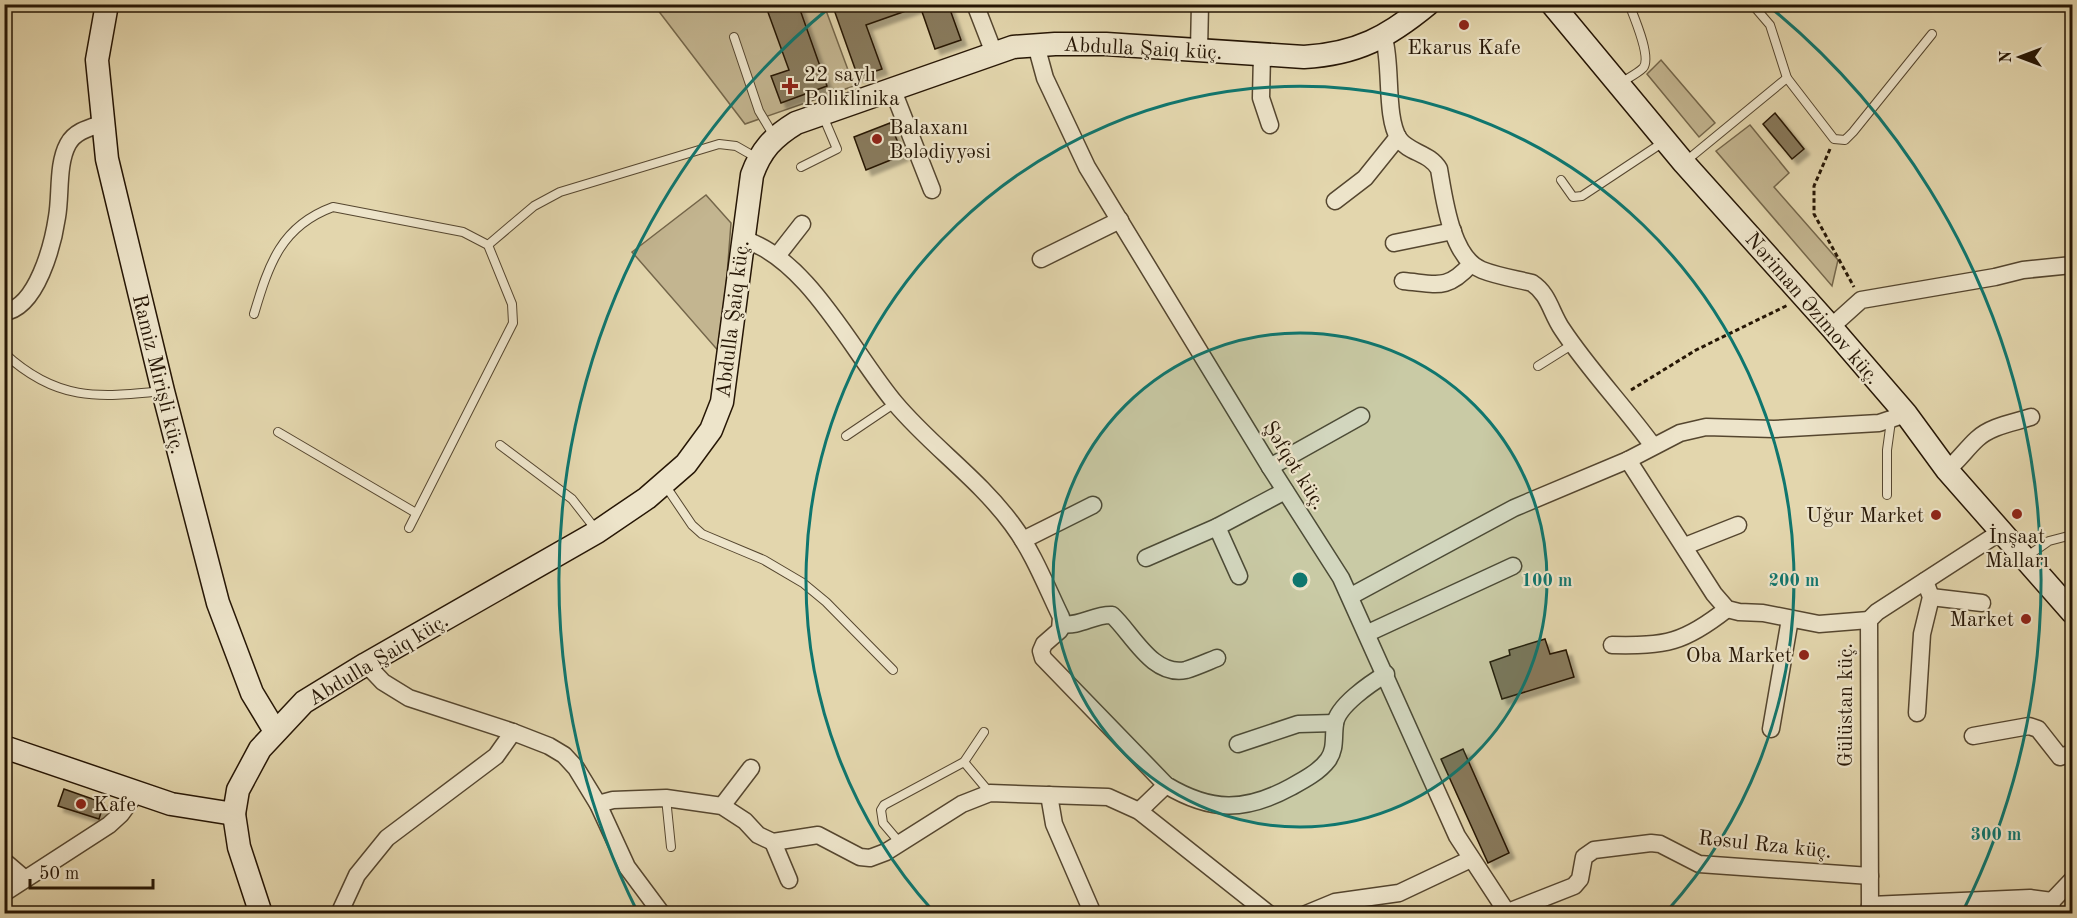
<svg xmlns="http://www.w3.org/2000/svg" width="2077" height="918" font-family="'Old Standard TT',serif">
<defs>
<filter id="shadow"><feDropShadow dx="5.5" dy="5.5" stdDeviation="1.5" flood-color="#0004"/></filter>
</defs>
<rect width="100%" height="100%" fill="#e3d6ad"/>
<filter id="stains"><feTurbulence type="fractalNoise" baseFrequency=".00333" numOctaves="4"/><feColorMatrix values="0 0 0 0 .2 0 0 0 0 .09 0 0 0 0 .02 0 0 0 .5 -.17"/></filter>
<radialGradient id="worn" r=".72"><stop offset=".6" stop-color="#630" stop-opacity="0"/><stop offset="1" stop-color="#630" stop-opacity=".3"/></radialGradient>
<!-- green -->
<g fill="#c3b590" stroke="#74664a" stroke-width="1.5">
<path d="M654 5H824L854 86 745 124Z"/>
<path d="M1661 60 1715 123 1699 137 1647 74Z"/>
<path d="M1750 125 1789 173 1774 187 1838 260 1832 286 1716 151Z"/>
<path d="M706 195 731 223 721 354 632 252Z"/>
</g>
<!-- building -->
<g fill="#887a5c" stroke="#261605" stroke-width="1.5" filter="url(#shadow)">
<path d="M765 4H798L827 86 781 103 771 76 789 70Z"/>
<path d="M832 4H948L961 40 935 49 920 6 866 25 882 69 858 77Z"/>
<path d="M1775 113 1804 149 1792 159 1763 124Z"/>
<path d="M890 123 903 155 866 170 854 137Z"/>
<path d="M1545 639 1550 654 1566 650 1574 677 1502 699 1490 662 1510 655 1509 650Z"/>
<path d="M1463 749 1509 853 1488 863 1441 759Z"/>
<path d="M64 789 104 803 99 819 58 806Z"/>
</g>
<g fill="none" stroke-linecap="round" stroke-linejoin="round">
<defs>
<g id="lane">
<path d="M1752 4 1770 25 1787 78 1834 139 1845 140 1853 132 1932 34"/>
<path d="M734 37 759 111 774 136"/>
<path d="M1619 84C1626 79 1637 74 1643 68 1652 58 1634 17 1629 4"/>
<path d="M1686 161 1787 78"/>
<path d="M801 167 837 149 823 116"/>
<path d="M1561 180 1573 197 1582 196 1665 141"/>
<path d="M488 245 534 206 560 192 719 144 736 146 757 158"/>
<path d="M254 314C269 264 281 226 333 207L463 232 488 245 512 304 513 323 409 528"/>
<path d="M4 353C56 401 97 398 162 391"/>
<path d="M1538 366 1573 344"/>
<path d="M278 432 416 513"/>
<path d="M846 436 895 403"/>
<path d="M500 445 572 499 597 531"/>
<path d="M665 485 692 525 702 534 764 560 803 583 826 602 893 670"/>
<path d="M1887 495V450L1891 421"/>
<path d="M2026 557 2049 541 2072 535"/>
<path d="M964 762 990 793"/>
<path d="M666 798 671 847"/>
<path d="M900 843 883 823 881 810 884 805 964 762 984 732"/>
</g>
<g id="street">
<path d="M975 4 994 53"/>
<path d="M1384 38C1392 67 1385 117 1399 139 1409 153 1430 153 1439 169 1444 197 1451 258 1482 270 1497 276 1516 279 1532 283 1549 294 1551 313 1562 329 1589 370 1624 406 1653 446"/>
<path d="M1036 45 1045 78 1087 167 1270 467 1341 578 1457 836 1508 914"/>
<path d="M1199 50 1200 4"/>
<path d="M1262 54 1261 98 1270 125"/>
<path d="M892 88 932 190"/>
<path d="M1335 201 1365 178 1398 137"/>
<path d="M742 239C807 257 853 353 895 403 931 446 978 478 1012 524 1033 552 1046 586 1061 617L1060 630 1044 644 1041 651 1043 658 1166 785C1211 812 1245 812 1291 787 1304 780 1319 772 1328 760 1336 749 1333 737 1335 724 1337 706 1371 683 1386 674"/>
<path d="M1394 243 1453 231"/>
<path d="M777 256 802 224"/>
<path d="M1041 259 1120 220"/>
<path d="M1403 281C1437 284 1447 291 1471 264"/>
<path d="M4 312C37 308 53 244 57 217 61 195 57 164 68 144 75 131 89 128 102 124"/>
<path d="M1831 327 1861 300 1995 277 2023 270 2072 265"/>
<path d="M1628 460 1714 594 1727 609 1739 612 1763 613 1819 624 1869 620"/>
<path d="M1270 467 1361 416"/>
<path d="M1947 470C1959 460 1967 448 1977 439 1991 426 2013 423 2031 417"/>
<path d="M1217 527 1239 576"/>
<path d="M1023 540 1093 505"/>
<path d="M1685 546 1738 525"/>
<path d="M1146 558 1217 527 1285 491"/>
<path d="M1351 596 1514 508 1628 460 1680 433 1706 427 1774 429 1879 423 1906 414"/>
<path d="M1931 597 1982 603"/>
<path d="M1062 624C1080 627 1094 614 1112 615 1132 633 1152 677 1186 670 1196 667 1207 662 1217 658"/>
<path d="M1368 633 1513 566"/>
<path d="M1612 645C1666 646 1684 643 1727 609"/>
<path d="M366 664 383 682 409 698 513 732 549 746 564 755 576 768 598 804 627 867 662 914"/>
<path d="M1917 713 1922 634 1931 597 1925 581"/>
<path d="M1771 729 1790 619"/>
<path d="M1973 736 2029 726 2038 729 2060 757 2072 753"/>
<path d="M1238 744 1298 724 1335 723"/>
<path d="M1049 795 1054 824 1093 914"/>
<path d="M598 804 613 800 666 798 722 806 745 821 758 835 773 842 818 835 860 857 870 858 886 852 962 804 990 793 1108 797 1139 811 1269 914"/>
<path d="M722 806 751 768"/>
<path d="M1139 811 1166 785"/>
<path d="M773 842 789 880"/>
<path d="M4 861 25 879"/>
<path d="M4 893 109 825 121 814 137 792"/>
<path d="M1870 905 2030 898 2052 901"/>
<path d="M1508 912 1574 886 1580 879 1584 857 1594 850 1651 843 1660 844 1699 864 1870 876"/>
<path d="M339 914 357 875 387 838 496 756 513 732"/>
<path d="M1306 914 1335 902 1399 893 1471 859"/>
<path d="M1870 914 1869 620 1877 612 2002 531"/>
<path d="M2051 914 2052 901 2072 880"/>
</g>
<g id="secondary">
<path d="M107 4 97 60 107 159 163 391 218 603 252 693 275 731"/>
<path d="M1552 4 1684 163 1831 327 1906 414 1947 470 2072 612"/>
<path d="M4 747 171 804 234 814 238 790 260 749 304 702 366 664 597 532 647 498 686 464 711 430 722 402 752 175C761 150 773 137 796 123L1013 47 1055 44H1106L1304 57C1357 54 1388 37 1428 4"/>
<path d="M234 814 239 847 261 914"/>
</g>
</defs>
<!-- lane casing -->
<use href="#lane" stroke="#55462f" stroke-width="10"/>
<!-- street casing -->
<use href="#street" stroke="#55462f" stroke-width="19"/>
<!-- secondary casing -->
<use href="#secondary" stroke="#261605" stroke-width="25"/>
<!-- path -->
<g stroke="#261605" stroke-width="3" stroke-dasharray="4.5 3" stroke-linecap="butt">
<path d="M1830 149 1814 186V214L1854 287"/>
<path d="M1631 390 1696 350 1788 305"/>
</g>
<!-- lane -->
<use href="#lane" stroke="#ede4ca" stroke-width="8"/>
<!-- street -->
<use href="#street" stroke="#ede4ca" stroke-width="16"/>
<!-- secondary -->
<use href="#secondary" stroke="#ede4ca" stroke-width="22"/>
</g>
<!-- distance rings -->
<circle cx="1300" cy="580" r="247" fill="#0f766e" fill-opacity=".12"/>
<g fill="none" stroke="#0f766e" stroke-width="3">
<circle cx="1300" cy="580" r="247"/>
<path d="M933 911A494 494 0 1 1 1667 911"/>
<path d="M637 911A741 741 0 0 1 829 8M1771 8A741 741 0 0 1 1963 911"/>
</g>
<!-- markers -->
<g fill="#8f2418" stroke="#ede4ca" stroke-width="2">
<circle cx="1464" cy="25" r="6"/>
<path d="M787 77h6v6h6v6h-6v6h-6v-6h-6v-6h6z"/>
<circle cx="877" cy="139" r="6"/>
<circle cx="2017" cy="514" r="6"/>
<circle cx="1936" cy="515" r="6"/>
<circle cx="2026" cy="619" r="6"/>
<circle cx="1804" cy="655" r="6"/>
<circle cx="81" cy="804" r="6"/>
</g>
<g text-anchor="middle" stroke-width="4.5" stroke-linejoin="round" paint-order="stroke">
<!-- poi labels -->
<g font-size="21" fill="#261605" stroke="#ede4ca" text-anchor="start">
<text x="1464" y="54" text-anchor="middle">Ekarus Kafe</text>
<text x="804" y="81">22 saylı<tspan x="804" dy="24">Poliklinika</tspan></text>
<text x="889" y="134">Balaxanı<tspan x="889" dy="24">Bələdiyyəsi</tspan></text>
<text x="1924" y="522" text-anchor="end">Uğur Market</text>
<text x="2017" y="543" text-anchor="middle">İnşaat<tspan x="2017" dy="24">Malları</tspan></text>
<text x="2014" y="626" text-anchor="end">Market</text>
<text x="1792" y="662" text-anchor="end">Oba Market</text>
<text x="93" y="811">Kafe</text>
</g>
<!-- street labels -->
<g font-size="21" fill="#261605" stroke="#ede4ca">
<text transform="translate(1143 48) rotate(3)" y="7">Abdulla Şaiq küç.</text>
<text transform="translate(1813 308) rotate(49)" y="7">Nəriman Əzimov küç.</text>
<text transform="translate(732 319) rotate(-83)" y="7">Abdulla Şaiq küç.</text>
<text transform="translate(159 374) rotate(76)" y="7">Ramiz Mirişli küç.</text>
<text transform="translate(1295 465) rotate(58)" y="7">Şəfqət küç.</text>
<text transform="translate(378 659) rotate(-31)" y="7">Abdulla Şaiq küç.</text>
<text transform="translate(1845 705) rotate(-90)" y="7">Gülüstan küç.</text>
<text transform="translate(1765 844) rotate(6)" y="7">Rəsul Rza küç.</text>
</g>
</g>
<circle cx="1300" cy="580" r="9" fill="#0f766e" stroke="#ede4ca" stroke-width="3"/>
<g font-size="18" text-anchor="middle" font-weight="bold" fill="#0f766e" stroke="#ede4ca" stroke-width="4.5" stroke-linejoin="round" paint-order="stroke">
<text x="1547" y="586">100 m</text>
<text x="1794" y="586">200 m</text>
<text x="1996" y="840">300 m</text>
</g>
<!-- margin -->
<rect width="2077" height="918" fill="none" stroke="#e3d6ad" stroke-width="24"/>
<rect x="6" y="6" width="2065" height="906" fill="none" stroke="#261605" stroke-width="3"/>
<rect x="12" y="12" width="2053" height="894" fill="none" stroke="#261605" stroke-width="1.5"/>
<!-- north arrow -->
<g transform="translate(2020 57) rotate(270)" stroke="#ede4ca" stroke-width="4.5" paint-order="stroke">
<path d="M0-4.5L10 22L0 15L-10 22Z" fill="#261605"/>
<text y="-9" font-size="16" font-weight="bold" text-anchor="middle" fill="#261605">N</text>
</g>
<!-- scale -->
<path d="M30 879v9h123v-9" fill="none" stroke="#261605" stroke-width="3"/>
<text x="39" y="879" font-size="18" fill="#261605" stroke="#ede4ca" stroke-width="4.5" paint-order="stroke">50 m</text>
<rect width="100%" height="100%" filter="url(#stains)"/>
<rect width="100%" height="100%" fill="url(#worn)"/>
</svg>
